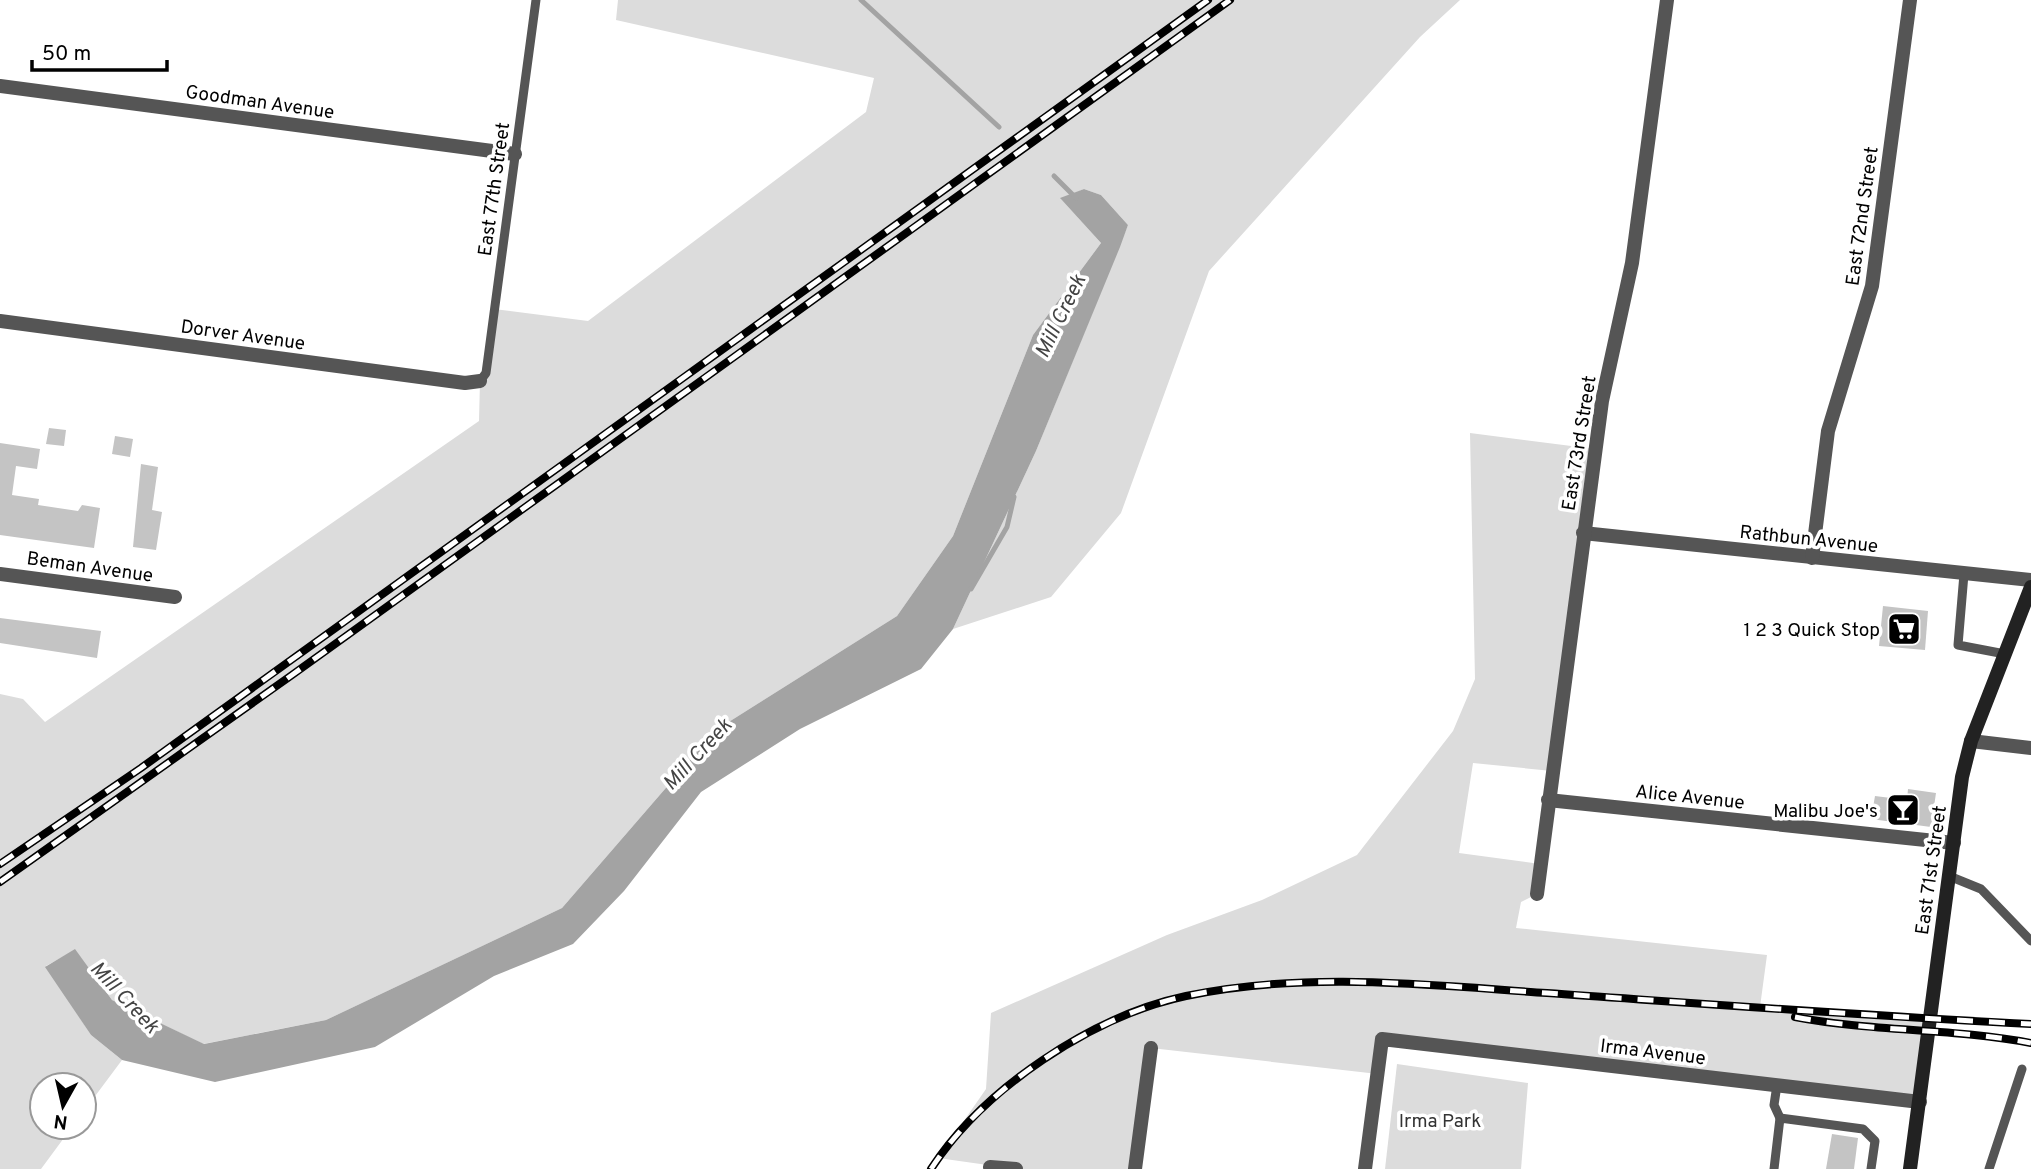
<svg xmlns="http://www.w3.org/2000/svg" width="2031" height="1169" font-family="Overpass,sans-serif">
<rect width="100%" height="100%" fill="#fff"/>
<!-- green -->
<g fill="#dcdcdc">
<path d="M618 0H1460L1420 37 1209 271 1121 513 1051 597 953 629 1036 451 1128 225 1101 195 1084 189 1061 199 1101 243 1033 335 953 536 897 616 716 730 562 908 326 1020 203 1044 112 1000 75 950 46 966 91 1035 122 1060 84 1111V1085H42V1127H72L41 1169H0V694L23 699 45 722 479 421 480 381 494 309 588 321 866 112 874 78 616 20Z"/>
<path d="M1470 433 1595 449 1552 771 1473 763 1459 853 1540 864 1537 894 1521 902 1516 928 1767 955 1760 1007 1929 1018 1920 1102 1383 1039 1378 1074 1151 1048 1135 1169H1016L938 1158 986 1089 991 1013 1167 935 1262 900 1357 855 1453 731 1475 679Z"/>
<path d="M1397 1064 1528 1083 1521 1169H1385Z"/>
</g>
<!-- water -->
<path fill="#a3a3a3" d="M1084 189 1101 195 1128 225 1120 247 1036 451 953 629 921 669 800 729 701 792 624 891 573 944 494 976 375 1047 215 1082 122 1060 91 1035 45 967 75 949 112 1000 204 1044 326 1020 562 908 716 730 897 616 953 536 1033 335 1101 243 1060 198Z"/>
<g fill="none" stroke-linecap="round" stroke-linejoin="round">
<!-- stream -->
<g stroke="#a3a3a3" stroke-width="5">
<path d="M861 0 999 127"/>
<path d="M1054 176 1076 198"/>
<path d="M971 589 1007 527 1014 497"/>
</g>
</g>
<!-- building -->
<g fill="#c4c4c4">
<path d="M49 428 66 430 64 446 46 444Z"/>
<path d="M115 436 133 439 130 457 112 454Z"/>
<path d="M0 443 40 449 37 469 16 466 12 495 39 499 38 505 78 511 82 505 100 508 94 548 0 535Z"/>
<path d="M141 464 158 467 152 510 162 512 156 550 133 547Z"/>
<path d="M1883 606 1928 611 1925 650 1879 646Z"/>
<path d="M0 618 101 631 97 658 0 643Z"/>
<path d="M1908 789 1936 793 1931 827 1871 819 1875 796 1907 800Z"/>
<path d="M1832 1134 1858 1138 1854 1169H1826Z"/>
</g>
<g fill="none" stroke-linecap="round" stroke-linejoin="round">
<!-- service -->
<g stroke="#555" stroke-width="9">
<path d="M480 381 486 373 536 0"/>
<path d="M1964 574 1958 645 2005 654"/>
<path d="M1949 876 1981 889 2031 941"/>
<path d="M1777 1085 1774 1105 1780 1118"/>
<path d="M1774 1169 1780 1118 1863 1129 1875 1141 1871 1169"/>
<path d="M1989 1169 2022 1069"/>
</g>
<!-- minor -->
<g stroke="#555" stroke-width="14">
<path d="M0 86 515 154"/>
<path d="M0 321 465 383 480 381"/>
<path d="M1583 533 2031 580"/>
<path d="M1812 558 1828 431 1872 286 1910 0"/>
<path d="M0 574 175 597"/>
<path d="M1971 741 2031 748"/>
<path d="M1548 800 1954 843"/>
<path d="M1537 894 1602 401 1632 263 1667 0"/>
<path d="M990 1167 1016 1169"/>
<path d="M1135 1169 1151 1048"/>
<path d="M1365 1169 1382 1039 1920 1102"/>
</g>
<!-- secondary -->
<path stroke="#222" stroke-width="14" d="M1910 1169 1962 777 1971 741 2031 587"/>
<defs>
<g id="rail">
<path d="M0 864 141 768 1208 0"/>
<path d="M0 882 292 675 1230 0"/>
<path d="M1795 1017C1873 1032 1953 1028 2031 1043"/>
<path d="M931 1169C983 1089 1092 1016 1186 996 1304 971 1428 985 1547 993 1708 1004 1870 1016 2031 1024"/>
</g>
</defs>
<!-- rail casing -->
<use href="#rail" stroke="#000" stroke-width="8"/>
<!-- rail -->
<use href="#rail" stroke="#fff" stroke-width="5" stroke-dasharray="16" stroke-linecap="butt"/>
</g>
<!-- icons -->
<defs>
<symbol id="supermarket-square" viewBox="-11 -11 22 22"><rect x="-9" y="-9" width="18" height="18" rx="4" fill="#000" stroke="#fff"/><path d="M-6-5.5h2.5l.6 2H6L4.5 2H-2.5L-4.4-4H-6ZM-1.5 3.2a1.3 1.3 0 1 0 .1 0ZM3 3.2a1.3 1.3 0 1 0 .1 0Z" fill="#fff"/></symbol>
<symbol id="bar-square" viewBox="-11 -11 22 22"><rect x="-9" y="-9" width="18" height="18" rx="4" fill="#000" stroke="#fff"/><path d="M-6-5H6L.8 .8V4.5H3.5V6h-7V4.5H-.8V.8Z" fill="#fff"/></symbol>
</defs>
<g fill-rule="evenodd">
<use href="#supermarket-square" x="1885" y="610" width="38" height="38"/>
<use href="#bar-square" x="1884" y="791" width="38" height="38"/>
</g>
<g text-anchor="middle" stroke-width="7" stroke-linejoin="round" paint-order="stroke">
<!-- street labels -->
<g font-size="19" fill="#000" stroke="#fff">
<text transform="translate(260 101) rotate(8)" y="7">Goodman Avenue</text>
<text transform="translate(493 189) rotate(-82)" y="7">East 77th Street</text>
<text transform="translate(1861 216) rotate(-82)" y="7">East 72nd Street</text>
<text transform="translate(243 334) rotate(8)" y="7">Dorver Avenue</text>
<text transform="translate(1578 443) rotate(-81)" y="7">East 73rd Street</text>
<text transform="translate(1809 538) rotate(6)" y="7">Rathbun Avenue</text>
<text transform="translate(90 566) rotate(8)" y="7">Beman Avenue</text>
<text transform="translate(1690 796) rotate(6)" y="7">Alice Avenue</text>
<text transform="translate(1930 870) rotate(-82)" y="7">East 71st Street</text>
<text transform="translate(1653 1051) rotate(7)" y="7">Irma Avenue</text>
</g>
<!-- poi labels -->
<g font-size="19" fill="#000" stroke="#fff" text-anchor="end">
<text x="1880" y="636">1 2 3 Quick Stop</text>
<text x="1878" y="817">Malibu Joe's</text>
</g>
<!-- park labels -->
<g font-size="19" fill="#333" stroke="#fff">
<text x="1440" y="1127">Irma Park</text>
</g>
<!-- water labels -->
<g font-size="21" font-style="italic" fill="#444" stroke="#fff">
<text transform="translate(1060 316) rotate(-64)" y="7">Mill Creek</text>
<text transform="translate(697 754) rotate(-47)" y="7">Mill Creek</text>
<text transform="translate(125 997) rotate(47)" y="7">Mill Creek</text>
</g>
</g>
<!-- north arrow -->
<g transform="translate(63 1106) rotate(188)"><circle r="33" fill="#ffffff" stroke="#999999" stroke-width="2"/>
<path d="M0-5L12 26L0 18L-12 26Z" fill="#000000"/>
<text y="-10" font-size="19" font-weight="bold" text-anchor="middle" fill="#000000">N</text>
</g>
<!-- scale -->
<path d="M32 60v10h135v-10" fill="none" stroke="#000000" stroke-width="3.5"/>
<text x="42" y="60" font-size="21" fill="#000000" stroke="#ffffff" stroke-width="5" paint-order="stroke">50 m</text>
</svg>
